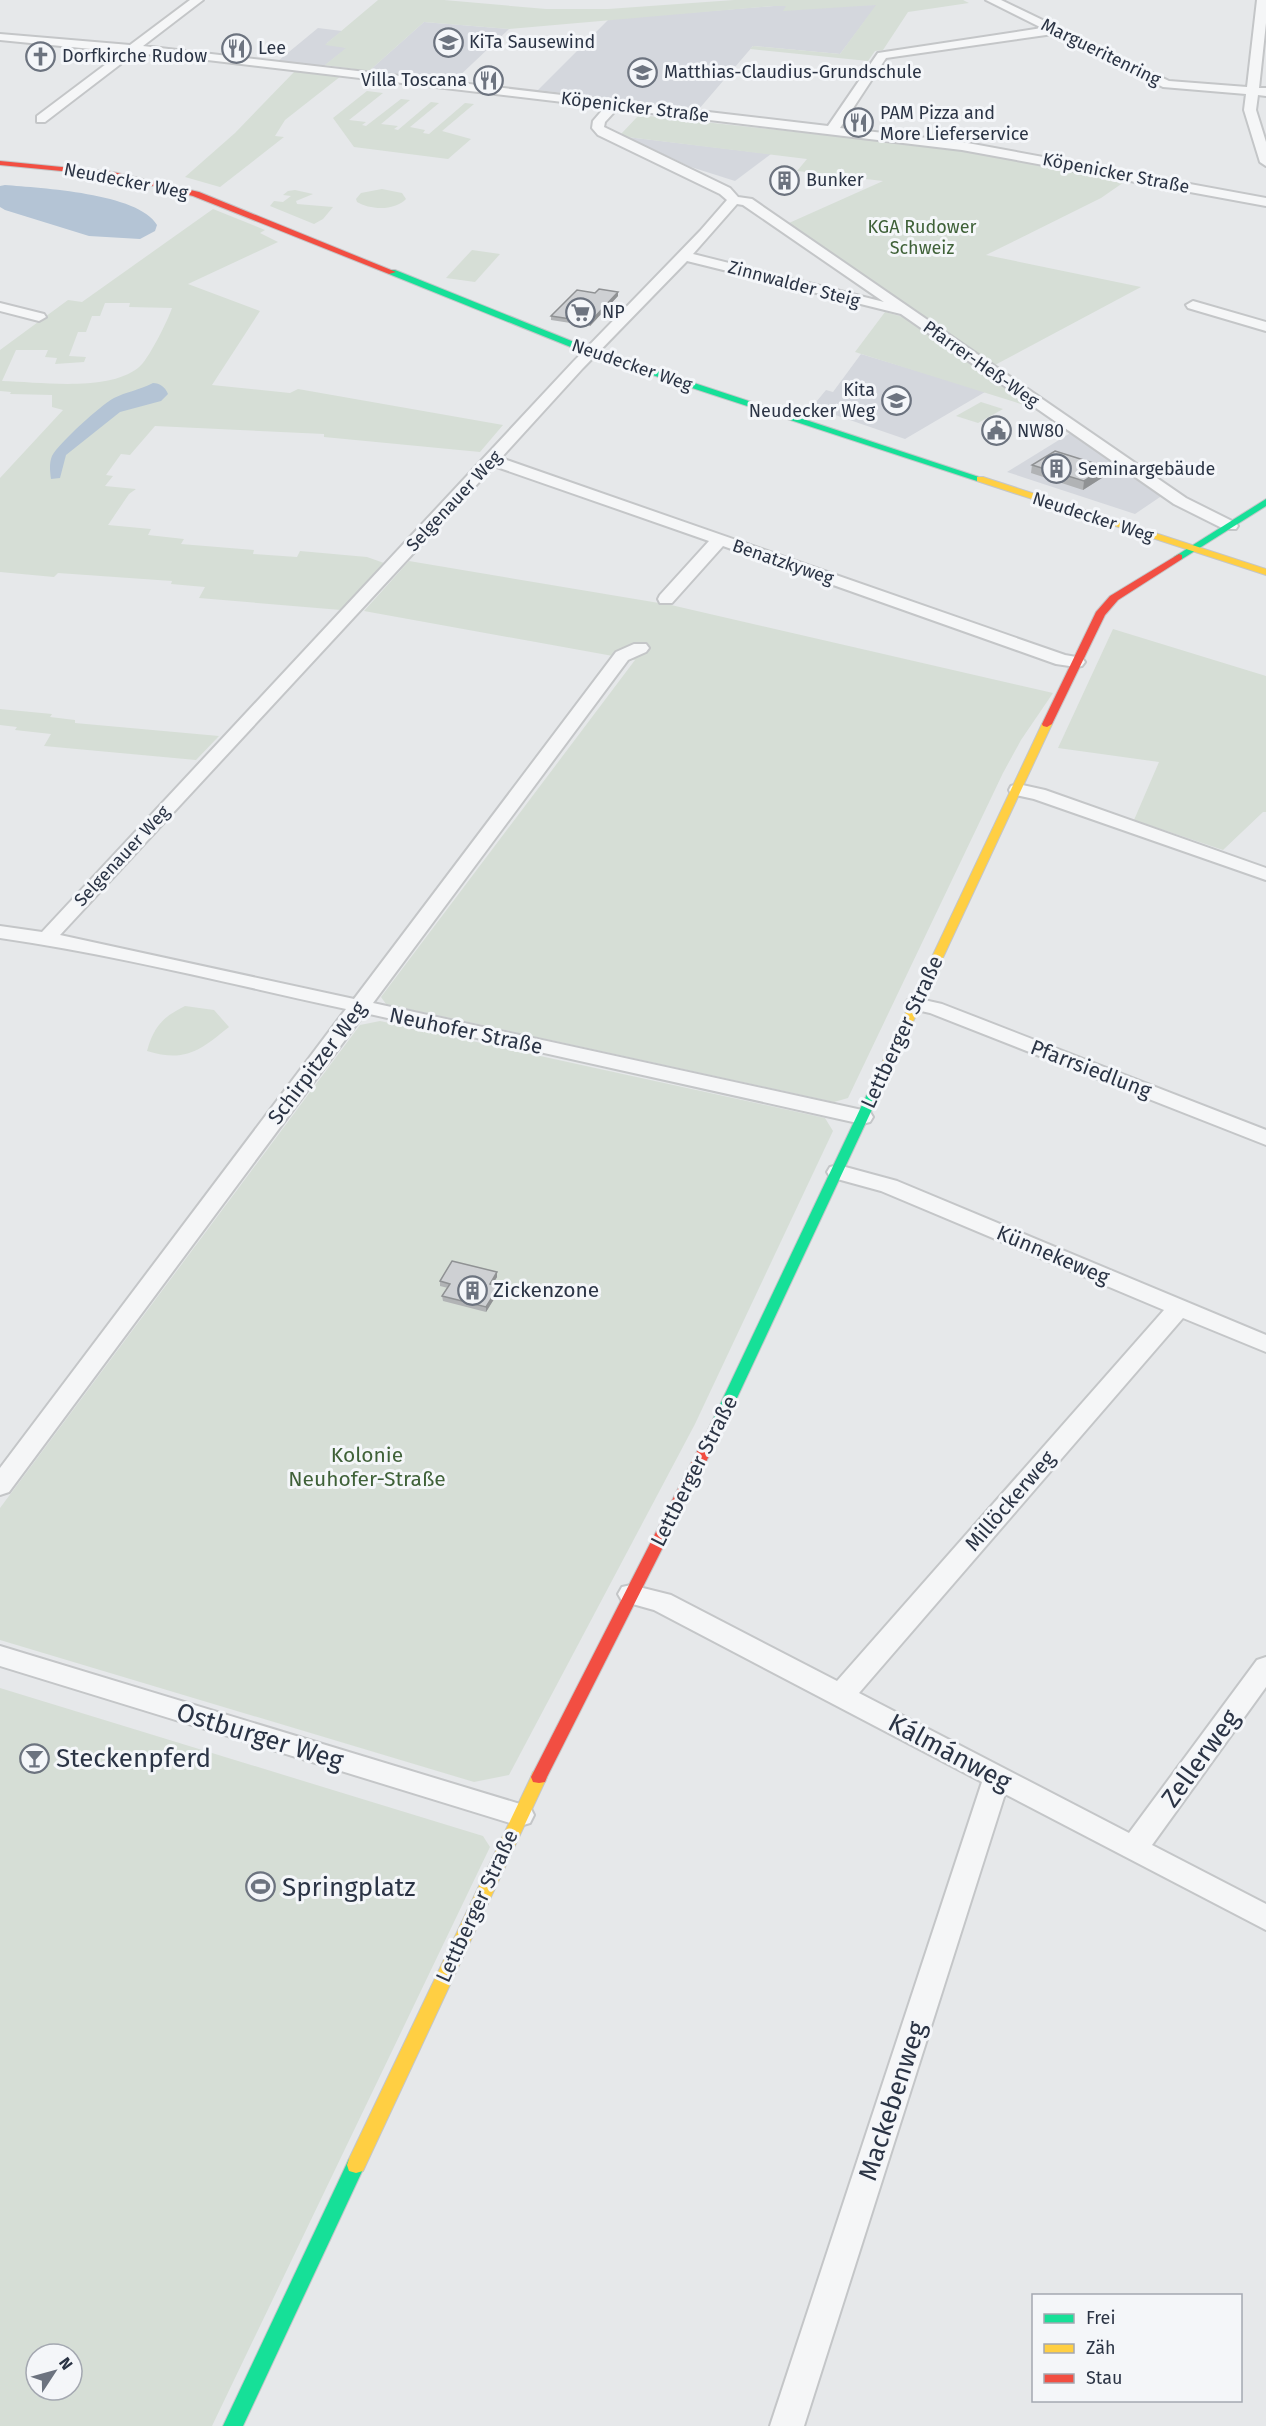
<svg xmlns="http://www.w3.org/2000/svg" width="1266" height="2426" font-family="'Fira Sans',sans-serif">
<rect width="100%" height="100%" fill="#e6e8ea"/>
<!-- built -->
<g fill="#d4d7dd">
<path d="M877 5 840 54 753 46 699 109 538 90 609 19 774 6Z"/>
<path d="M424 22 509 29 455 80 369 71Z"/>
<path d="M318 28 342 31 327 43 347 48 324 66 278 61Z"/>
<path d="M627 137 771 154 735 181 691 167Z"/>
<path d="M861 354 951 381 985 392 905 439 812 407 826 390 833 392Z"/>
<path d="M1072 432 1163 495 1135 514 1007 472Z"/>
</g>
<!-- green -->
<g fill="#d6ded6" fill-rule="evenodd">
<path d="M378 0H444L546 9H608L734 0H963L969 3 908 12 883 50 875 51 868 61 750 49 753 46 840 54 876 5 783 11 786 6H774L509 29 424 22 369 71 325 65 346 48 325 45 327 43Z"/>
<path d="M295 71 341 76 285 120 275 136 284 137 220 187 185 177 235 133Z"/>
<path d="M367 91 383 93 349 120 366 122 362 125 366 126 401 99 410 100 381 124 398 126 394 129 398 130 431 102 439 103 410 127 425 130 423 133 429 134 465 103 474 104 442 131 471 139 448 159 354 147 333 118Z"/>
<path d="M639 115 955 149 1127 180 1101 198 986 255 1141 287 993 366 789 223 883 181 797 171 807 159 627 137 621 134Z"/>
<path d="M382 189 402 193 406 199C395 211 370 210 357 202L356 199 361 193Z"/>
<path d="M295 190 313 194 296 201 297 204 333 207 323 219 314 224 270 206 274 201 283 202 291 196 283 195 288 191Z"/>
<path d="M213 209 265 230 260 233 278 242 188 284 260 311 212 385 290 393 298 389 503 425 480 452 324 437V434L155 426 130 455 121 454 106 475 113 476 105 486 136 489 129 494 108 525 151 529 148 535 184 539 181 544 254 550 253 554 297 557 300 551 367 557 384 563 341 610 199 598 205 587 171 584 172 581 58 573 54 577 0 572V478L63 410 52 407V395L10 394 11 392 0 391V350L68 300 82 302ZM105 303H130L129 307 172 308C168 320 148 361 138 368 107 392 40 382 2 381L16 350H48L45 357 57 358 55 364 84 362 86 357 69 356 78 332H86L92 316H100Z"/>
<path d="M472 250 500 254 475 282 446 278Z"/>
<path d="M885 312 907 318 977 367 975 368 981 369 1037 409 855 352Z"/>
<path d="M981 402 1003 409 978 423 956 416Z"/>
<path d="M409 561 671 605 1053 693 1021 740 1003 773 848 1098 834 1102 386 1004 381 997 635 660 364 611Z"/>
<path d="M1113 629 1266 676V812H1263L1223 850 1134 820 1159 762 1058 748Z"/>
<path d="M0 709 52 714 50 717 75 720V723L219 736 196 760 44 746 51 734 15 730 17 727 0 725Z"/>
<path d="M185 1006 214 1010 229 1027C200 1050 186 1063 147 1051 154 1026 163 1017 185 1006Z"/>
<path d="M380 1021 825 1118 833 1131 695 1424 509 1775 474 1782 0 1640V1508L360 1025Z"/>
<path d="M0 1688 483 1836 490 1847 212 2426H0ZM36 2354H72V2390H36Z"/>
</g>
<!-- water -->
<g fill="#b4c4d5">
<path d="M5 185C40 188 139 193 157 225L155 231 140 239 89 236 5 210 0 207V186Z"/>
<path d="M153 383C160 383 165 387 168 394L161 401 120 412 66 455 60 478 51 479C50 471 49 463 52 456 58 444 102 404 114 398 126 392 139 390 153 383Z"/>
</g>
<g fill="none" stroke-linecap="round" stroke-linejoin="round">
<defs>
<g id="street">
<path d="M190 0H203L143 46 828 126 878 53 1042 28 986 0H1001L1169 81 1247 87 1257 0H1266V23L1259 88H1266V96L1258 95 1256 110 1266 142V166L1260 162 1244 110 1246 94 1163 87 1053 34 886 58 840 128 962 142 1266 198V206L962 150 617 109 605 122 604 127 730 188 738 197 752 199 1186 498 1236 523 1238 526 1236 529H1224L1174 504 901 314 687 261 583 368 501 458 1065 655 1082 658 1085 662 1082 666 1076 667 1056 664 723 546 672 603H660L658 599 660 595 709 541 494 466 60 935 354 999 616 652 634 644H646L649 648 646 652 628 660 373 1003 862 1110 870 1112 873 1117 870 1122 862 1124 365 1013 9 1492 0 1495V1468L346 1009C231 984 117 955 0 938V926L42 932 573 362 700 231 727 200 720 194 598 135 592 128 593 121 605 107 199 59 135 53 45 122H37V116L122 52 0 40V34L130 45ZM737 204 743 205 884 302 693 254Z"/>
<path d="M1193 301 1266 322V331L1188 308 1186 305Z"/>
<path d="M0 303 44 314 46 317 39 321 0 311Z"/>
<path d="M1018 784 1045 790 1266 868V880L1034 799 1011 794 1009 790 1011 786Z"/>
<path d="M915 998 942 1004 1266 1130V1145L930 1013 908 1008 905 1004 908 1000Z"/>
<path d="M838 1165 897 1181 1266 1335V1352L1183 1318 859 1693 1129 1833 1257 1660 1266 1657V1687L1152 1845 1266 1904V1930L1005 1794 804 2426H770L982 1782 654 1610 622 1601 618 1594 622 1587 631 1585 671 1595 837 1681 1164 1310 881 1191 830 1177 827 1172 830 1167Z"/>
<path d="M0 1646 520 1804 530 1807 534 1815 530 1823 520 1826 0 1666Z"/>
</g>
<g id="fast">
<path d="M389 270H395L594 350 985 479 977 481 588 354 389 274Z"/>
<path d="M1266 499V506L1182 559 1174 557Z"/>
<path d="M877 1082 883 1086 722 1430 720 1434H710L708 1430 871 1086Z"/>
<path d="M356 2157 363 2159 365 2165 243 2426H223L349 2159Z"/>
</g>
<g id="slow">
<path d="M977 477H983L1266 569V575L977 481Z"/>
<path d="M1047 721 1052 724 883 1086 877 1090 872 1089 871 1086 1042 724Z"/>
<path d="M539 1771 545 1772 547 1777 363 2171 356 2173 349 2171 347 2165 349 2159 531 1777 533 1772Z"/>
</g>
<g id="jam">
<path d="M0 161 113 172 199 192 396 272 389 274 193 196 113 176 0 165Z"/>
<path d="M1179 554 1182 555V559L1118 600 1105 615 1052 724 1047 727 1043 726 1042 724 1096 612 1110 596Z"/>
<path d="M715 1425 720 1426 722 1430 547 1777 545 1782 539 1783 533 1782 531 1777 708 1430 710 1426Z"/>
</g>
</defs>
<!-- street casing -->
<use href="#street" stroke="#c4c6c8" stroke-width="4"/>
<!-- fast casing -->
<use href="#fast" stroke="#c4c6c8" stroke-width="2"/>
<!-- slow casing -->
<use href="#slow" stroke="#c4c6c8" stroke-width="2"/>
<!-- jam casing -->
<use href="#jam" stroke="#c4c6c8" stroke-width="2"/>
<!-- street -->
<use href="#street" fill="#f5f6f7" fill-rule="evenodd"/>
<!-- fast -->
<use href="#fast" fill="#16e098" fill-rule="evenodd"/>
<!-- slow -->
<use href="#slow" fill="#ffcf43" fill-rule="evenodd"/>
<!-- jam -->
<use href="#jam" fill="#f24e42" fill-rule="evenodd"/>
</g>
<!-- wall -->
<g fill="#b1b3b5">
<path d="M618 296 590 326 551 320V316Z"/>
<path d="M1032 465 1106 467 1105 476 1083 490 1031 473Z"/>
<path d="M497 1277 492 1284 499 1291 486 1312 443 1301 442 1296 448 1288 440 1286V1281Z"/>
</g>
<!-- shaded-wall -->
<g fill="#909294">
<path d="M618 292V296L590 326V322Z"/>
<path d="M1106 467 1105 476 1083 490 1084 481Z"/>
<path d="M497 1272V1277L490 1289V1284Z"/>
<path d="M499 1286V1291L486 1312V1307Z"/>
</g>
<!-- building -->
<g fill="#ced0d3" stroke="#909294" stroke-width="1.5">
<path d="M599 289 618 292 590 322 551 316 577 290 595 293Z"/>
<path d="M1055 451 1106 467 1084 481 1032 465Z"/>
<path d="M452 1261 497 1272 490 1284 499 1286 486 1307 442 1296 450 1284 440 1281Z"/>
</g>
<!-- icons -->
<defs>
<symbol id="school-ring" viewBox="-11 -11 22 22"><circle r="9.5" fill="#f4f6f9" stroke="#6c737f" stroke-width="1.5"/><path d="M0-5L7-2L0 1L-7-2ZM-4 1L0 2.5L4 1V4Q0 6-4 4Z" fill="#6c737f"/></symbol>
<symbol id="restaurant-ring" viewBox="-11 -11 22 22"><circle r="9.5" fill="#f4f6f9" stroke="#6c737f" stroke-width="1.5"/><path d="M-5-6h1v4h1v-4h1v4h1v-4h1v5L-1.5 .5V6h-2V.5L-5-1ZM5-6V6H3V1.5H1.5Q1.5-4 5-6Z" fill="#6c737f"/></symbol>
<symbol id="church-ring" viewBox="-11 -11 22 22"><circle r="9.5" fill="#f4f6f9" stroke="#6c737f" stroke-width="1.5"/><path d="M-1.2-6h2.4v3.5h3.3v2.4h-3.3V6h-2.4V-.1h-3.3v-2.4h3.3Z" fill="#6c737f"/></symbol>
<symbol id="building-ring" viewBox="-11 -11 22 22"><circle r="9.5" fill="#f4f6f9" stroke="#6c737f" stroke-width="1.5"/><path d="M-4-6H4V6H1V3H-1V6H-4ZM-2.5-4.3h1.7v1.8h-1.7ZM.8-4.3h1.7v1.8H.8ZM-2.5-1h1.7V.8h-1.7ZM.8-1h1.7V.8H.8Z" fill="#6c737f"/></symbol>
<symbol id="supermarket-ring" viewBox="-11 -11 22 22"><circle r="9.5" fill="#f4f6f9" stroke="#6c737f" stroke-width="1.5"/><path d="M-6-5.5h2.5l.6 2H6L4.5 2H-2.5L-4.4-4H-6ZM-1.5 3.2a1.3 1.3 0 1 0 .1 0ZM3 3.2a1.3 1.3 0 1 0 .1 0Z" fill="#6c737f"/></symbol>
<symbol id="civic-ring" viewBox="-11 -11 22 22"><circle r="9.5" fill="#f4f6f9" stroke="#6c737f" stroke-width="1.5"/><path d="M-.6-6.5H3V-4.5H.6V-3L4-1V1h2V6H-6V1h2V-1L-.6-3ZM-1.2 2.5V6h2.4V2.5Z" fill="#6c737f"/></symbol>
<symbol id="bar-ring" viewBox="-11 -11 22 22"><circle r="9.5" fill="#f4f6f9" stroke="#6c737f" stroke-width="1.5"/><path d="M-6-5H6L.8 .8V4.5H3.5V6h-7V4.5H-.8V.8Z" fill="#6c737f"/></symbol>
<symbol id="stadium-ring" viewBox="-11 -11 22 22"><circle r="9.5" fill="#f4f6f9" stroke="#6c737f" stroke-width="1.5"/><path d="M0-5a6.5 5 0 1 0 0 10a6.5 5 0 1 0 0-10ZM-3.5-1.8h7v3.6h-7Z" fill="#6c737f"/></symbol>
</defs>
<g fill-rule="evenodd">
<use href="#school-ring" x="432" y="26" width="33" height="33"/>
<use href="#restaurant-ring" x="220" y="32" width="33" height="33"/>
<use href="#church-ring" x="24" y="40" width="33" height="33"/>
<use href="#school-ring" x="626" y="56" width="33" height="33"/>
<use href="#restaurant-ring" x="472" y="64" width="33" height="33"/>
<use href="#restaurant-ring" x="842" y="106" width="33" height="33"/>
<use href="#building-ring" x="768" y="164" width="33" height="33"/>
<use href="#supermarket-ring" x="564" y="296" width="33" height="33"/>
<use href="#school-ring" x="880" y="384" width="33" height="33"/>
<use href="#civic-ring" x="980" y="414" width="33" height="33"/>
<use href="#building-ring" x="1040" y="452" width="33" height="33"/>
<use href="#building-ring" x="456" y="1274" width="33" height="33"/>
<use href="#bar-ring" x="18" y="1742" width="33" height="33"/>
<use href="#stadium-ring" x="244" y="1870" width="33" height="33"/>
</g>
<g text-anchor="middle" stroke-width="6" stroke-linejoin="round" paint-order="stroke">
<!-- far-poi labels -->
<g font-size="18" fill="#2b3445" stroke="#f4f6f9" text-anchor="start">
<text x="469" y="48">KiTa Sausewind</text>
<text x="258" y="54">Lee</text>
<text x="62" y="62">Dorfkirche Rudow</text>
<text x="664" y="78">Matthias-Claudius-Grundschule</text>
<text x="467" y="86" text-anchor="end">Villa Toscana</text>
<text x="880" y="119">PAM Pizza and<tspan x="880" dy="21">More Lieferservice</tspan></text>
<text x="806" y="186">Bunker</text>
<text x="602" y="318">NP</text>
<text x="875" y="396" text-anchor="end">Kita<tspan x="875" dy="21">Neudecker Weg</tspan></text>
<text x="1017" y="437">NW80</text>
<text x="1078" y="475">Seminargebäude</text>
</g>
<!-- far-street labels -->
<g font-size="18" fill="#2b3445" stroke="#f4f6f9">
<text transform="translate(1101 52) rotate(26)" y="6">Margueritenring</text>
<text transform="translate(635 107) rotate(7)" y="6">Köpenicker Straße</text>
<text transform="translate(1116 173) rotate(11)" y="6">Köpenicker Straße</text>
<text transform="translate(126 181) rotate(11)" y="6">Neudecker Weg</text>
<text transform="translate(794 284) rotate(15)" y="6">Zinnwalder Steig</text>
<text transform="translate(981 364) rotate(35)" y="6">Pfarrer-Heß-Weg</text>
<text transform="translate(632 365) rotate(19)" y="6">Neudecker Weg</text>
<text transform="translate(454 501) rotate(-47)" y="6">Selgenauer Weg</text>
<text transform="translate(1093 517) rotate(18)" y="6">Neudecker Weg</text>
<text transform="translate(783 562) rotate(19)" y="6">Benatzkyweg</text>
<text transform="translate(122 856) rotate(-47)" y="6">Selgenauer Weg</text>
</g>
<!-- far-park labels -->
<g font-size="18" fill="#3f6138" stroke="#f4f6f9">
<text x="922" y="233">KGA Rudower<tspan x="922" dy="21">Schweiz</tspan></text>
</g>
<!-- street labels -->
<g font-size="21" fill="#2b3445" stroke="#f4f6f9">
<text transform="translate(466 1031) rotate(12)" y="7">Neuhofer Straße</text>
<text transform="translate(902 1032) rotate(-65)" y="7">Lettberger Straße</text>
<text transform="translate(317 1063) rotate(-53)" y="7">Schirpitzer Weg</text>
<text transform="translate(1091 1069) rotate(21)" y="7">Pfarrsiedlung</text>
<text transform="translate(1053 1255) rotate(23)" y="7">Künnekeweg</text>
<text transform="translate(694 1471) rotate(-63)" y="7">Lettberger Straße</text>
<text transform="translate(1010 1501) rotate(-49)" y="7">Millöckerweg</text>
<text transform="translate(477 1906) rotate(-65)" y="7">Lettberger Straße</text>
</g>
<!-- poi labels -->
<g font-size="21" fill="#2b3445" stroke="#f4f6f9" text-anchor="start">
<text x="493" y="1297">Zickenzone</text>
</g>
<!-- park labels -->
<g font-size="21" fill="#3f6138" stroke="#f4f6f9">
<text x="367" y="1462">Kolonie<tspan x="367" dy="24">Neuhofer-Straße</tspan></text>
</g>
<!-- near-street labels -->
<g font-size="26" fill="#2b3445" stroke="#f4f6f9">
<text transform="translate(260 1736) rotate(17)" y="9">Ostburger Weg</text>
<text transform="translate(950 1752) rotate(28)" y="9">Kálmánweg</text>
<text transform="translate(1200 1758) rotate(-54)" y="9">Zellerweg</text>
<text transform="translate(892 2101) rotate(-72)" y="9">Mackebenweg</text>
</g>
<!-- near-poi labels -->
<g font-size="26" fill="#2b3445" stroke="#f4f6f9" text-anchor="start">
<text x="56" y="1767">Steckenpferd</text>
<text x="282" y="1896">Springplatz</text>
</g>
</g>
<!-- legend -->
<rect x="1032" y="2294" width="210" height="108" fill="#f4f6f9" stroke="#a4a8b1" stroke-width="1.5"/>
<rect x="1044" y="2314" width="30" height="9" fill="#16e098" stroke="#a4a8b1" stroke-width="1.5"/>
<text x="1086" y="2324" font-size="18" fill="#2b3445">Frei</text>
<rect x="1044" y="2344" width="30" height="9" fill="#ffcf43" stroke="#a4a8b1" stroke-width="1.5"/>
<text x="1086" y="2354" font-size="18" fill="#2b3445">Zäh</text>
<rect x="1044" y="2374" width="30" height="9" fill="#f24e42" stroke="#a4a8b1" stroke-width="1.5"/>
<text x="1086" y="2384" font-size="18" fill="#2b3445">Stau</text>
<!-- north arrow -->
<g transform="translate(54 2372) rotate(54)"><circle r="28" fill="#f4f6f9" stroke="#a4a8b1" stroke-width="1.5"/>
<path d="M0-4.5L10 22L0 15L-10 22Z" fill="#6c737f"/>
<text y="-9" font-size="16" font-weight="bold" text-anchor="middle" fill="#2b3445">N</text>
</g>
</svg>
